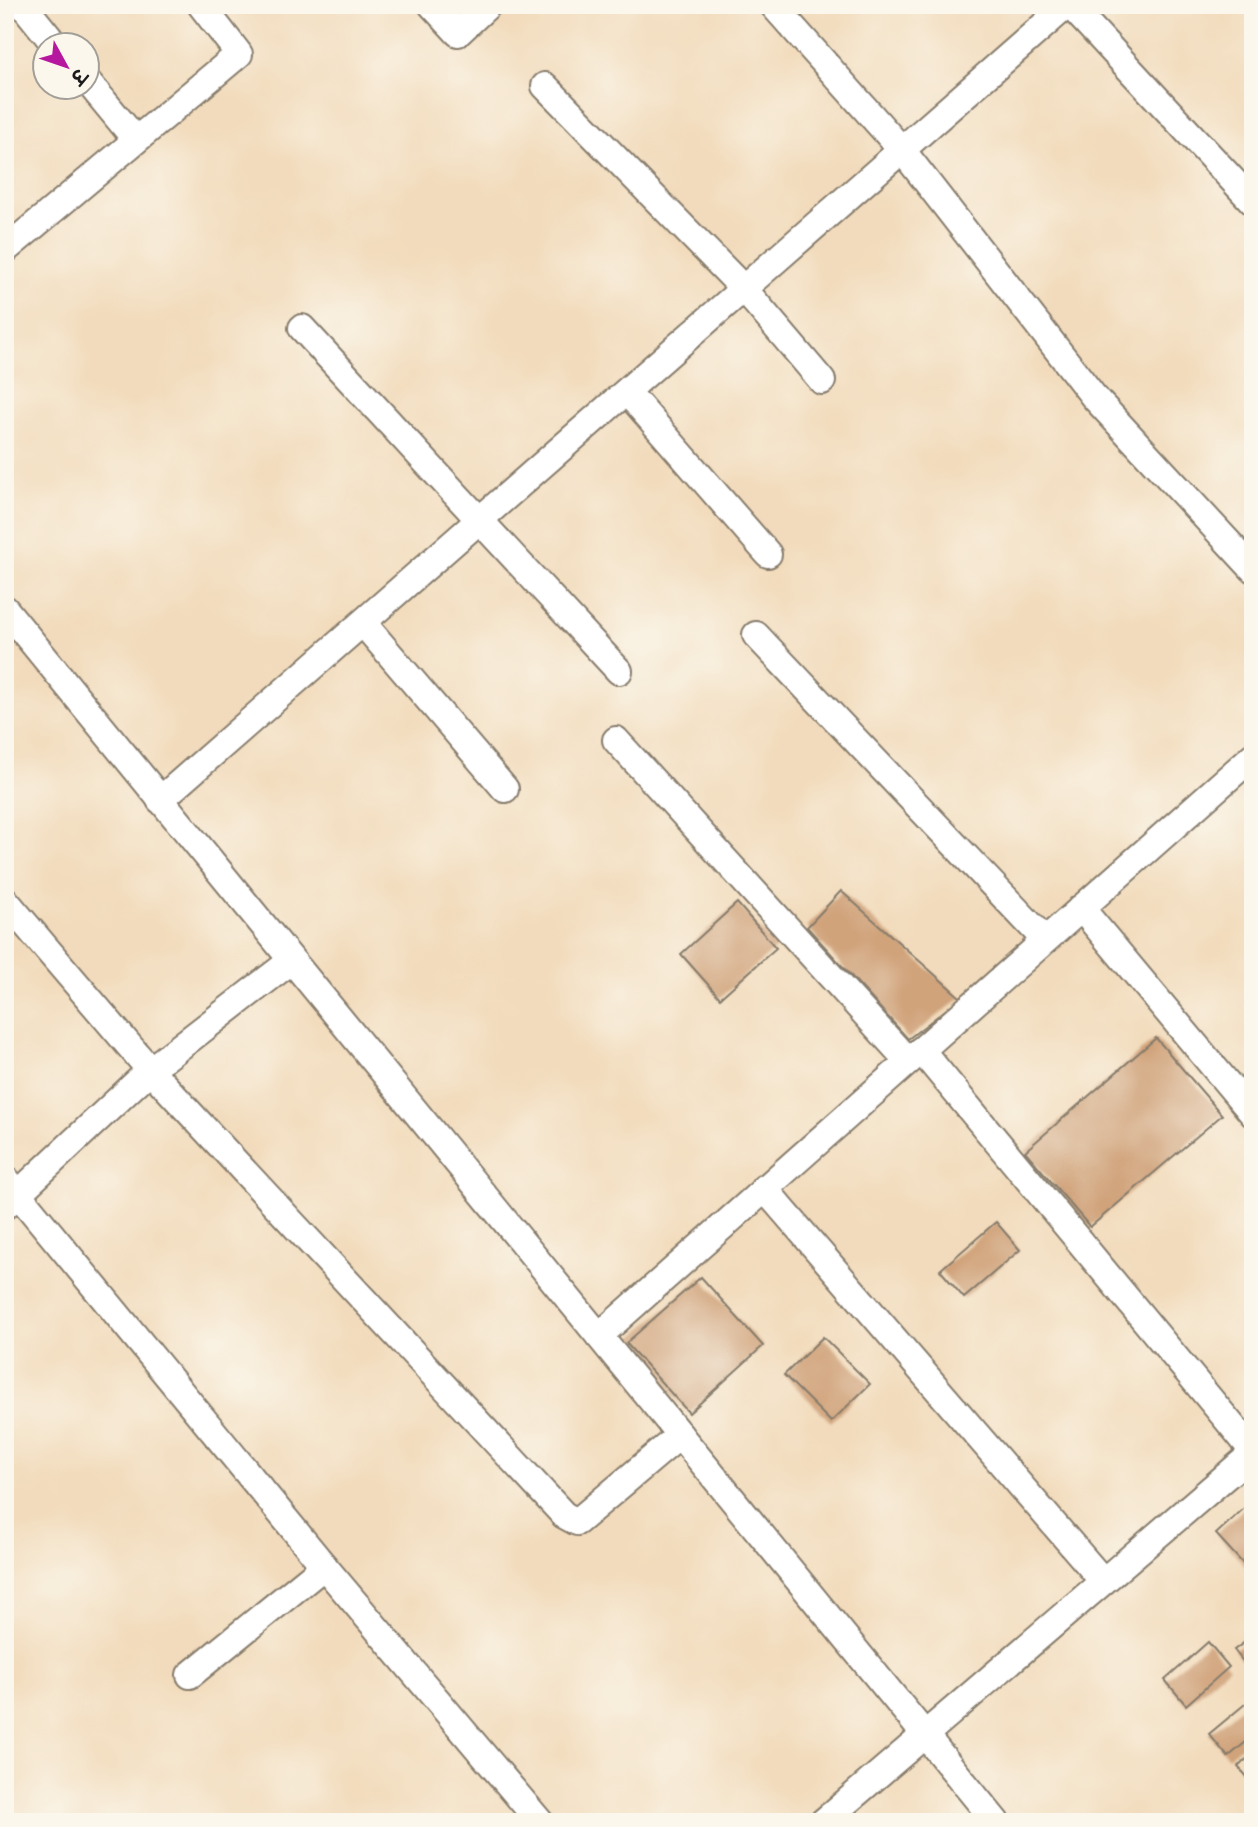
<svg xmlns="http://www.w3.org/2000/svg" width="1258" height="1827" font-family="'Balsamiq Sans','Playpen Sans Deva',sans-serif">
<rect width="100%" height="100%" fill="#fbf7ec"/>
<filter id="ink" filterUnits="userSpaceOnUse"><feTurbulence type="fractalNoise" baseFrequency=".0143" numOctaves="2"/><feDisplacementMap in="SourceGraphic" scale="14" xChannelSelector="R" yChannelSelector="G"/><feConvolveMatrix kernelMatrix="1 2 1 2 8 2 1 2 1" color-interpolation-filters="sRGB"/></filter>
<filter id="wash" filterUnits="userSpaceOnUse"><feTurbulence type="fractalNoise" baseFrequency=".00686" numOctaves="4" result="noise"/><feDisplacementMap in="SourceGraphic" scale="28" xChannelSelector="R" yChannelSelector="G"/><feGaussianBlur stdDeviation="1.57" result="paint"/><feColorMatrix in="noise" values="0 0 0 0 0 0 0 0 0 0 0 0 0 0 0 0 0 1.4 0 .05"/><feComposite in="paint" operator="in"/></filter>
<g filter="url(#wash)">
<rect width="100%" height="100%" fill="#f2dbbc"/>
<g id="blocks">
<!-- building -->
<g fill="#d0a37a">
<path d="M841 891 961 998 908 1039 807 927Z"/>
<path d="M737 903 776 948 720 998 681 954Z"/>
<path d="M1156 1038 1222 1115 1090 1227 1025 1151Z"/>
<path d="M996 1222 1020 1250 964 1298 940 1270Z"/>
<path d="M701 1277 763 1346 689 1413 626 1343Z"/>
<path d="M823 1337 870 1384 831 1422 784 1375Z"/>
<path d="M1253 1500V1560L1246 1567 1216 1534Z"/>
<path d="M1253 1636V1674L1234 1650Z"/>
<path d="M1208 1642 1229 1667 1186 1705 1165 1680Z"/>
<path d="M1251 1699 1253 1701V1736L1228 1757 1209 1734Z"/>
<path d="M1253 1753V1783L1238 1767Z"/>
</g>
</g>
</g>
<g filter="url(#ink)">
<use href="#blocks" fill-opacity="0" stroke="#877c6c" stroke-width="2"/>
<g fill="none" stroke-linecap="round" stroke-linejoin="round">
<defs>
<g id="street">
<path d="M23 5 56 46"/>
<path d="M432 5 458 33 488 5"/>
<path d="M773 5 902 150 1094 397 1253 569"/>
<path d="M1070 5 1253 202"/>
<path d="M88 82 136 140"/>
<path d="M545 86 744 289 822 381"/>
<path d="M5 250 239 54 201 5"/>
<path d="M302 328 619 671"/>
<path d="M627 392 768 554"/>
<path d="M5 609 996 1822"/>
<path d="M363 623 505 789"/>
<path d="M756 635 1045 940"/>
<path d="M616 740 908 1061"/>
<path d="M160 800 1067 5"/>
<path d="M5 900 150 1070 564 1515 577 1522 680 1435"/>
<path d="M1081 908 1253 1114"/>
<path d="M921 1050 1253 1451"/>
<path d="M5 1178 324 1566 540 1822"/>
<path d="M764 1188 1103 1581"/>
<path d="M6 1205 150 1070 291 961"/>
<path d="M599 1336 1253 756"/>
<path d="M190 1675 324 1566"/>
<path d="M823 1822 1253 1453"/>
</g>
</defs>
<!-- street casing -->
<use href="#street" stroke="#877c6c" stroke-width="30"/>
<!-- street -->
<use href="#street" stroke="#fff" stroke-width="26"/>
</g>
</g>
<!-- margin -->
<rect width="1258" height="1827" fill="none" stroke="#fbf7ec" stroke-width="28"/>
<!-- north arrow -->
<g transform="translate(66 66) rotate(130)"><circle r="33" fill="#fbf7ec" stroke="#a29f99" stroke-width="2"/>
<path d="M0-5L12 26L0 18L-12 26Z" fill="#b5179e"/>
<text y="-10" font-size="19" font-weight="bold" text-anchor="middle" fill="#1c1c1c">उ</text>
</g>
</svg>
